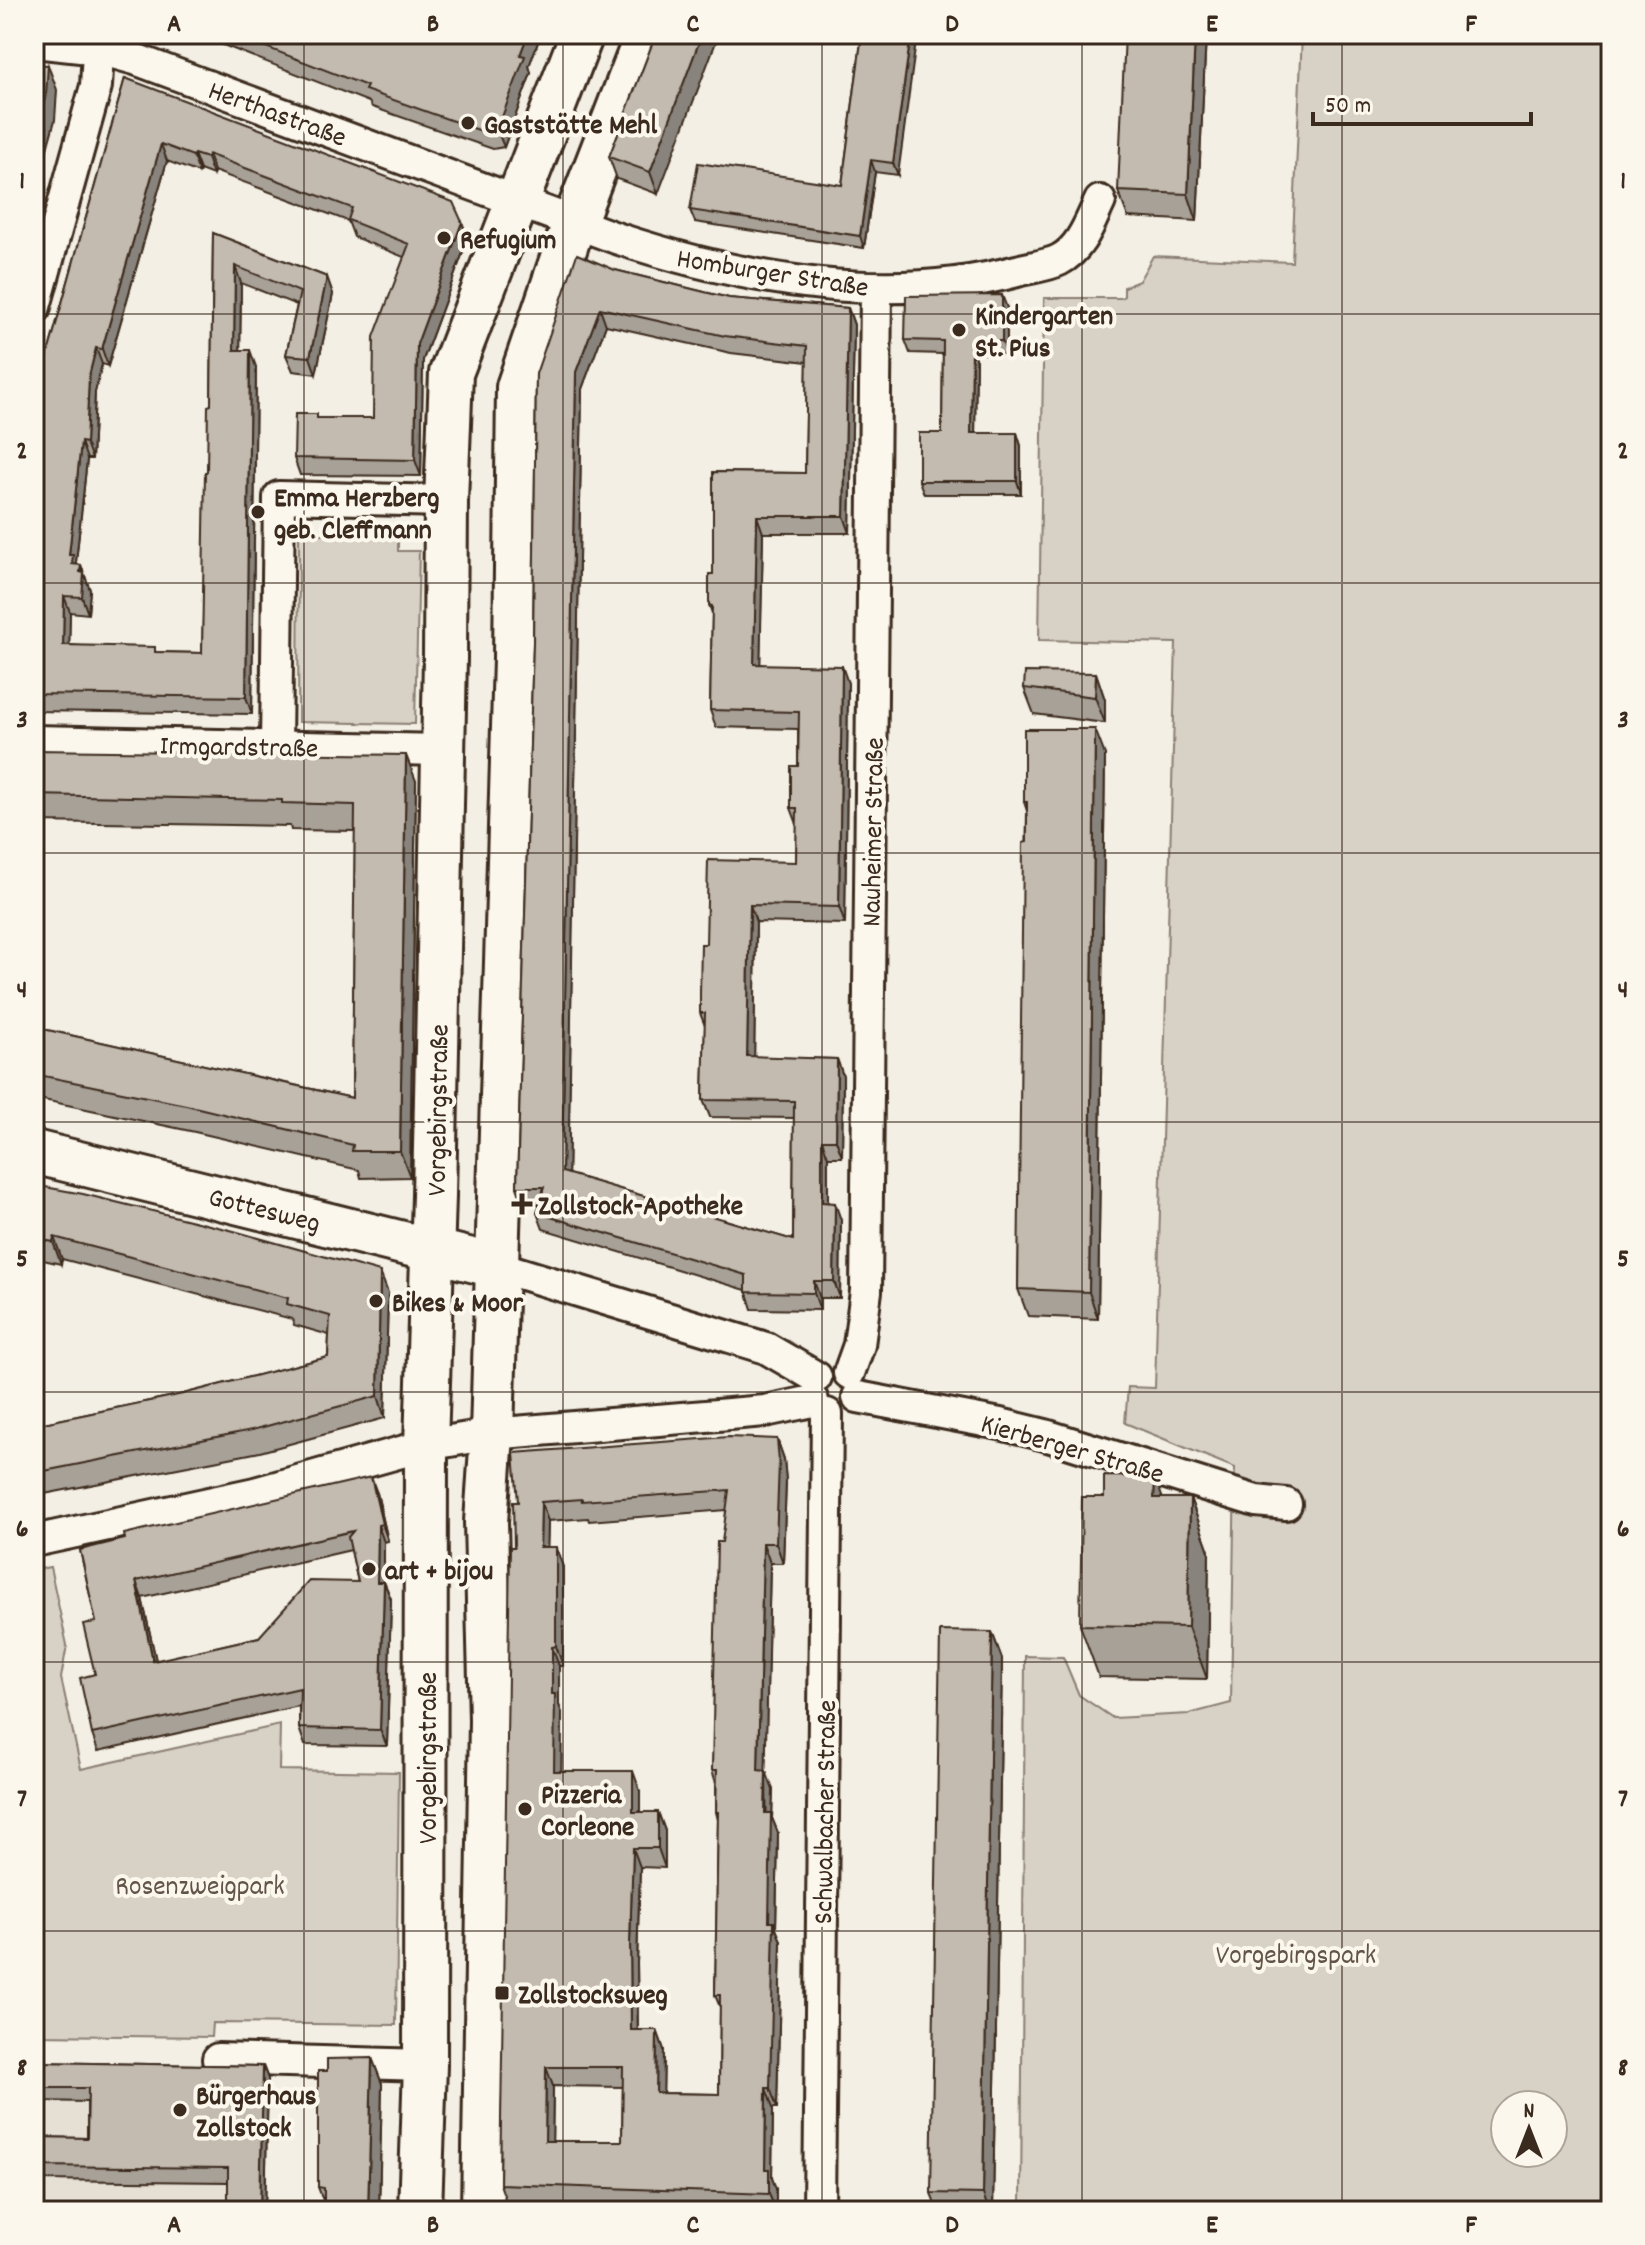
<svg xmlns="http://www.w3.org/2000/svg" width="1645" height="2245" font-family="Dekko,sans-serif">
<rect width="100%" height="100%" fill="#f3efe4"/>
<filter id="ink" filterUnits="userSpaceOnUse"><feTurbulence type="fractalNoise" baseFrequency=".0125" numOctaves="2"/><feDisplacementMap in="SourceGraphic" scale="16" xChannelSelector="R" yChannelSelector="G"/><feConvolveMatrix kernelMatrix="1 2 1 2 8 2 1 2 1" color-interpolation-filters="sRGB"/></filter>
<g filter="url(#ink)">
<!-- built -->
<path fill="#e5dfd4" d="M34 2076 93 2077 121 2155 268 2159 266 2211H34Z"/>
<!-- green -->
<g fill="#d8d1c6" stroke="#8a7e72" stroke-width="2" fill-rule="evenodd">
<path d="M1302 34H1611V2211H1021L1025 1656 1063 1657 1079 1695 1113 1718 1189 1714 1231 1703 1235 1468 1125 1423 1128 1387 1155 1388 1176 643 1039 640 1044 298H1121L1124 296V287L1139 281 1153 256 1292 262ZM1505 2105H1553V2153H1505Z"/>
<path d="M299 534H398V551H419L415 724 298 722Z"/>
<path d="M50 1567 67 1645 61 1678 81 1769 280 1725 279 1770 399 1772 396 2025 212 2023 211 2037 34 2035V1570Z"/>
</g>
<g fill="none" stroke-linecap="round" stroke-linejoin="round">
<defs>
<g id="street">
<path d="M34 42 99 49 135 59 616 238C743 280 887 306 1017 271 1030 267 1047 266 1059 260 1081 249 1090 222 1100 201"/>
<path d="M34 310 96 86 99 34"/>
<path d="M34 741 443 750"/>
<path d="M276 746 279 497 446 501"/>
<path d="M496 1266 766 1348 816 1377"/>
<path d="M849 1373 859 1345 866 1291 876 289"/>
<path d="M858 1397 1000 1424 1045 1435 1256 1501 1286 1504"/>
<path d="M34 1541 255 1493 426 1445 492 1434 765 1411 813 1401"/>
<path d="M218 2059 425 2065"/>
<path d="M819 2211 827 1414"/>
</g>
<g id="secondary">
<path d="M34 1152 496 1266"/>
<path d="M420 2211 425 2065 426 1445 434 1196 445 658 446 501 451 373 582 34"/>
<path d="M483 2211 491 1720 486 1522 492 1434 515 659 518 387 574 223 647 34"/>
</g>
</defs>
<!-- street casing -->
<use href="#street" stroke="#3b2a1e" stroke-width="36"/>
<!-- secondary casing -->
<use href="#secondary" stroke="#3b2a1e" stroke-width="48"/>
<!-- street -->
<use href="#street" stroke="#fbf7ec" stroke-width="30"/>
<!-- secondary -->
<use href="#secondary" stroke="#fbf7ec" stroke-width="42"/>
</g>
<!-- wall -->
<g fill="#a8a197" stroke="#3b2a1e" stroke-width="2" fill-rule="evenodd">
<path d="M195 34H541L529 66 531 73 504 147 493 149 372 107 369 102Z"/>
<path d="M656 34 658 194 617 179 609 157Z"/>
<path d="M862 34 898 175 875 172 864 248 695 222 690 210 842 185Z"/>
<path d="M1206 34 1197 221 1128 217 1118 191Z"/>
<path d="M125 78 462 222 468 239 423 360 421 476 300 475 294 458 319 418H373L404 257 354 237 348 221 214 171 213 175 200 170 199 173 167 161 108 366 102 364 95 392 92 459H87L76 562V564L81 565 90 590 88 614 70 612 69 645 157 652 202 653 207 472 211 405 213 233 327 277 333 294 316 374 293 371 286 355 297 305 241 283 240 350 256 367 252 714 34 711V421L45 364Z"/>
<path d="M615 270 729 298 848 308 854 325 850 533H763L760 664 848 683 845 924 756 922 754 1057 837 1059 843 1076 842 1157H828V1203L841 1220 840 1298H820V1310L752 1309 746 1290 543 1229 537 1213 539 1204H523L517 1187 533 643 536 374ZM606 325 731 353 807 362 805 473 713 472V574L709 605 712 613 710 710 716 727 798 729V766L791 808 797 824 796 862 706 944 700 1013 705 1026 703 1100 710 1117 794 1118 793 1240 568 1174 582 389Z"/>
<path d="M1007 308V354H976L975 433H1017L1021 446V494H924L919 481 942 433 943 354 910 353 905 340Z"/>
<path d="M1096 673 1105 700V723L1034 714 1024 688Z"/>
<path d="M34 750 416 781 410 1177 361 1178 359 1170 195 1132 34 1098V1027L352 1098 355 831 291 830 290 826 34 822Z"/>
<path d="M1105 755 1098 1319 1028 1316 1018 1289 1027 811 1024 802Z"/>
<path d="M34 1185 388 1293 385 1418 260 1452 34 1496V1425L183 1394 328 1357 329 1335 294 1325 292 1319 62 1259 61 1264 34 1258Z"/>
<path d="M777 1439 784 1459 786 1481 783 1563H770L765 1771 773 1790 772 1818 778 1833 776 1929 781 1941 777 2108H773L772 2178 776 2189V2211H715L507 2204 500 2184 514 1547 518 1502ZM726 1510 712 1770 716 1783V1812L718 1820 715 1995 720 2007 719 2094 663 2093 664 2050 657 2030H638L637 1963 640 1867 665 1868V1831L658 1812H640V1791L561 1771 562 1713 559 1705V1666H563V1567L547 1547 548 1521 588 1518 589 1521ZM553 2086 623 2087 622 2141H552Z"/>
<path d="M1155 1477 1162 1498H1190L1209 1551 1207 1679 1099 1677 1080 1625 1104 1497Z"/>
<path d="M377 1493 388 1541 384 1542V1582L391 1599 387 1746 305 1745 299 1728V1706L98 1751 92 1734 96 1622 80 1550ZM351 1550 358 1582 259 1637 156 1661 142 1598Z"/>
<path d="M992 1632 1002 1659 993 2211H937L931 2193Z"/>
<path d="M372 2058 382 2084 379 2211H324V2203L318 2187 327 2071Z"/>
<path d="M34 2062 263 2066 268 2079 265 2211H228V2182L34 2180V2137L87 2138V2102L34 2101Z"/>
</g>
<!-- shaded-wall -->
<g fill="#88837b" stroke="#3b2a1e" stroke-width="2">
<path d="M528 34H541L529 66 531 73 504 147 497 130 520 55Z"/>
<path d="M702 34H719L658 194 650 172Z"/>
<path d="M911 34H917L898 175 893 163Z"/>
<path d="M1195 34H1206L1197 221 1188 194Z"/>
<path d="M48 65 57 90 55 120 34 196V137Z"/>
<path d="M161 144 167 161 108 366 102 349Z"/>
<path d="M194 154 200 170 199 173 193 156Z"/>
<path d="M208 154 214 171 213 175 207 158Z"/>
<path d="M871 160 875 172 864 248 860 236Z"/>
<path d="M462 222 468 239 423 360 421 476 415 460 417 344Z"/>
<path d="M235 266 241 283 240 367 234 350Z"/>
<path d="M327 277 333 294 316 374 310 357Z"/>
<path d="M1002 295 1007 308V354L1002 341Z"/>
<path d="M600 308 606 325 582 389 568 1189 562 1172 576 372Z"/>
<path d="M848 308 854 325 850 533 844 516Z"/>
<path d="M972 341 976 354 975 446 971 433Z"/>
<path d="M96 348 102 364 95 392 92 459 86 443 89 376Z"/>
<path d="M250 350 256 367 252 714 246 697Z"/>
<path d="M1017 433 1021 446V494L1017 481Z"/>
<path d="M81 442 87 459 76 562 79 572 78 580 69 555Z"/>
<path d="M757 516 763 533 760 681 754 664Z"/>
<path d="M81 565 90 590 88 614 82 597Z"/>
<path d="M64 596 70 612 69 662 63 645Z"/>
<path d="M842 666 848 683 845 924 839 907Z"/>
<path d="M1096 673 1105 700V723L1095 697Z"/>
<path d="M1095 729 1105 755 1098 1319 1089 1292Z"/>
<path d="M406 755 416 781 410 1177 400 1151Z"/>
<path d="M750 905 756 922 754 1073 747 1056Z"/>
<path d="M837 1059 843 1076 842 1157 836 1140Z"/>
<path d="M822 1140 828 1157V1219L822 1202Z"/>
<path d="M835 1203 841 1220 840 1298 834 1281Z"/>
<path d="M54 1237 62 1259 61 1264 53 1242Z"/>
<path d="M380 1272 388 1293 385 1418 378 1396Z"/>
<path d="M814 1281 820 1298V1310L814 1293Z"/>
<path d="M777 1439 784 1459 786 1481 783 1563 776 1543Z"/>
<path d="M371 1477 377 1493 388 1541 382 1524Z"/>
<path d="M1155 1477 1174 1530 1154 1498Z"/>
<path d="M1190 1498 1209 1551 1207 1679 1188 1627Z"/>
<path d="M541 1502 548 1521 547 1567 540 1547Z"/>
<path d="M378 1525 384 1542V1599L377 1582Z"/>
<path d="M763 1543 770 1563 765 1790 758 1770Z"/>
<path d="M556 1547 563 1567V1666L556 1646Z"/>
<path d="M136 1581 142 1598 160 1678 153 1661Z"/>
<path d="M384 1582 391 1599 387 1746 380 1730Z"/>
<path d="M992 1632 1002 1659 993 2211H989L983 2194Z"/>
<path d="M552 1647 559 1666V1705L562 1713 561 1791 554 1771 552 1694Z"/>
<path d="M633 1771 640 1791V1831L633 1812Z"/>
<path d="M766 1771 773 1790 772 1818 778 1833 776 1929 781 1941 777 2108 770 2088Z"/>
<path d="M658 1812 665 1831V1868L658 1848Z"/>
<path d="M633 1848 640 1867 637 1963 638 2050 631 2030 630 1943Z"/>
<path d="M657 2030 664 2050 663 2112 656 2093Z"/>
<path d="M372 2058 382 2084 379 2211H368Z"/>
<path d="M263 2066 268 2079 265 2211H260Z"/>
<path d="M546 2067 553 2086 552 2161 545 2141Z"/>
<path d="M766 2088 773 2108 772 2178 776 2189V2211L769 2194 765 2169Z"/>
</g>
<!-- building -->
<g fill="#c3bbb0" stroke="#3b2a1e" stroke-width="2" fill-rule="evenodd">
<path d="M232 34H528L520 55 525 56 497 130 487 133 365 90 367 86Z"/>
<path d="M656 34H702L650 172 609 157Z"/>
<path d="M862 34H911L893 163 871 160 860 236 690 210 698 163 842 185Z"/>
<path d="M1125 34H1195L1188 194 1118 191Z"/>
<path d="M34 64 48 65 46 95 34 137Z"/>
<path d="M125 78 453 202 462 222 417 344 415 460 294 458 295 414H317V418H373L374 337 409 244 348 220 352 208 208 154 207 158 194 154 193 156 161 144 102 349 96 348 89 376 86 443 81 442 69 555H73L72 564 81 565 80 572 84 573 82 597 64 596 63 645 155 647V652L202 653 205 472H207L208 406 211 405 213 233 327 277 310 357 286 355 300 292 235 266 234 350H250L246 697 34 694V421L40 363 45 364Z"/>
<path d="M577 254 615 270 729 298 848 308 844 516H757L754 664 842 666 839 907 750 905 747 1056 837 1059 836 1140H822V1202L835 1203 834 1281H814V1293L746 1292V1275L537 1213 544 1187H517L533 643 536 374ZM600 308 725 336 807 346 805 473 713 472V574H709V605L712 606 710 710 799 712 798 766H791V808H797L796 862 708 860 706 944H701L700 993V1013H705L703 1100 794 1101 793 1240 562 1172 576 372Z"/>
<path d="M1002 295V341H972L971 433H1017V481H919V433H942L943 341 905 340 906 296Z"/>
<path d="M1025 672 1096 673 1095 697 1024 688Z"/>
<path d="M1024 729H1095L1089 1292 1018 1289 1023 843 1027 842V802H1024Z"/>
<path d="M34 750 406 755 400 1151H352L353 1145 186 1105 34 1074V1027L352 1098 355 805 282 803V800L34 795Z"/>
<path d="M34 1185 83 1194 234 1231 380 1272 378 1396 252 1430 34 1473V1425L183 1394 328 1357 330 1316 287 1304 288 1298 54 1237 53 1242 34 1238Z"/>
<path d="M728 1437 777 1439 779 1462 776 1543H763L758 1770 766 1771 765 1813H771L769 1922H774L770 2088H766L765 2169H769V2194L500 2184 510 1547H514L513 1502H518L514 1453ZM729 1490 722 1542H717L712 1770H717L716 1812H718L715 1995H720L719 2094 656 2093 657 2030H631L630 1943 633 1848H658V1812H633V1771H554L555 1694H552V1647L556 1646V1547H540L541 1502 582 1499V1501ZM546 2067H623L622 2141H545Z"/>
<path d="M1104 1476 1155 1477 1154 1498H1190L1188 1627 1080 1625 1082 1497H1104Z"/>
<path d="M371 1477 382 1524 378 1525 377 1582H384L380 1730 299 1728 300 1688 92 1734 80 1678 95 1674 83 1624 96 1622 80 1550 125 1539 124 1534ZM353 1531 348 1537 358 1582 309 1581 259 1637 153 1661 136 1581Z"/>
<path d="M940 1631 992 1632 983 2194 931 2193Z"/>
<path d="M372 2058 368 2211H324V2188L318 2187V2071H327V2059Z"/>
<path d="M34 2062 263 2066 260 2211H228V2168L34 2166V2137L87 2138 88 2088H34Z"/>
</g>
</g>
<!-- grid -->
<path fill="none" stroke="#3b2a1e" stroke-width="2" stroke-opacity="0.55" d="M304 34V2211M563 34V2211M822 34V2211M1082 34V2211M1342 34V2211M34 314H1611M34 583H1611M34 853H1611M34 1122H1611M34 1392H1611M34 1662H1611M34 1931H1611"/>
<!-- markers -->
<g fill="#3b2a1e" stroke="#fbf7ec" stroke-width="3">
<circle cx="468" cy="123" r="8"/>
<circle cx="444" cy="238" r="8"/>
<circle cx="959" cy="330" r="8"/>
<circle cx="258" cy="512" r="8"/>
<path d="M518 1192h8v8h8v8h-8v8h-8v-8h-8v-8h8z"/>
<circle cx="376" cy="1301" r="8"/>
<circle cx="369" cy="1569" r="8"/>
<circle cx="525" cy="1809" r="8"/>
<rect x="494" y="1985" width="16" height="16" rx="4"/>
<circle cx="180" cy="2110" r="8"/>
</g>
<g text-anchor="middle" stroke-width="8" stroke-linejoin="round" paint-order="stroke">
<!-- street labels -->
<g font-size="28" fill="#3b2a1e" stroke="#fbf7ec">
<text transform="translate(278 112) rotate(20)" y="10">Herthastraße</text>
<text transform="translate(773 271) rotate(9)" y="10">Homburger Straße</text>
<text transform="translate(239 745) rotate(1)" y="10">Irmgardstraße</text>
<text transform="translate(871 832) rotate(-89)" y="10">Nauheimer Straße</text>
<text transform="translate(436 1110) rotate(-89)" y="10">Vorgebirgstraße</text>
<text transform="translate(265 1208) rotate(14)" y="10">Gottesweg</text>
<text transform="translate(1073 1447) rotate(16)" y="10">Kierberger Straße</text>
<text transform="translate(426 1758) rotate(-90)" y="10">Vorgebirgstraße</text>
<text transform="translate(823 1812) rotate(-89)" y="10">Schwalbacher Straße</text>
</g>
<!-- poi labels -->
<g font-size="28" font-weight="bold" fill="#3b2a1e" stroke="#fbf7ec" text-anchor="start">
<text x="484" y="133">Gaststätte Mehl</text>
<text x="460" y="248">Refugium</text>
<text x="975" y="324">Kindergarten<tspan x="975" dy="32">St. Pius</tspan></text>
<text x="274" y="506">Emma Herzberg<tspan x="274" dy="32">geb. Cleffmann</tspan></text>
<text x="538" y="1214">Zollstock-Apotheke</text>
<text x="392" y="1311">Bikes &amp; Moor</text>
<text x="385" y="1579">art + bijou</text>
<text x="541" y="1803">Pizzeria<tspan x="541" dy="32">Corleone</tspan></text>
<text x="518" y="2003">Zollstocksweg</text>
<text x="196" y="2104">Bürgerhaus<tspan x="196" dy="32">Zollstock</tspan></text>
</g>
<!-- park labels -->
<g font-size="28" fill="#625448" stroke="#fbf7ec">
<text x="200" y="1894">Rosenzweigpark</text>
<text x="1296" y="1963">Vorgebirgspark</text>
</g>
</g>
<!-- margin -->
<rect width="1645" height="2245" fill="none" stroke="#fbf7ec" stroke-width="88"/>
<!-- north arrow -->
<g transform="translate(1529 2129)"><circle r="38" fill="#fbf7ec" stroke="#aea59a" stroke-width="2"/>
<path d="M0-6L14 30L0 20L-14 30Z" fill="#3b2a1e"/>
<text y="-12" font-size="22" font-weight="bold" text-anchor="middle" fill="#3b2a1e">N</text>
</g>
<!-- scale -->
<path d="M1313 112v12h218v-12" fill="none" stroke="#3b2a1e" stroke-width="4"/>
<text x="1325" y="112" font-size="24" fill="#3b2a1e" stroke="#fbf7ec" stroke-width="6" paint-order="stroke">50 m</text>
<rect x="44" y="44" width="1557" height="2157" fill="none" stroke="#3b2a1e" stroke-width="3"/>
<g font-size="26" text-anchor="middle" font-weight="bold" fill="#3b2a1e">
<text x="174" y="31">A</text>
<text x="433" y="31">B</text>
<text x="693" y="31">C</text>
<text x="952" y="31">D</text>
<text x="1212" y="31">E</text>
<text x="1471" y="31">F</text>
<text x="22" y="188">1</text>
<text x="1623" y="188">1</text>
<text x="22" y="458">2</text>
<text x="1623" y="458">2</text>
<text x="22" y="727">3</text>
<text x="1623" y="727">3</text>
<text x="22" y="997">4</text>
<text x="1623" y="997">4</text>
<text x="22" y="1266">5</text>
<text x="1623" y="1266">5</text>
<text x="22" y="1536">6</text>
<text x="1623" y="1536">6</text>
<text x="22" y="1806">7</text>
<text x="1623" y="1806">7</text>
<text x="22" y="2075">8</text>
<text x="1623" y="2075">8</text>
<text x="174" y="2232">A</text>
<text x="433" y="2232">B</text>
<text x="693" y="2232">C</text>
<text x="952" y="2232">D</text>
<text x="1212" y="2232">E</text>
<text x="1471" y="2232">F</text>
</g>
</svg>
